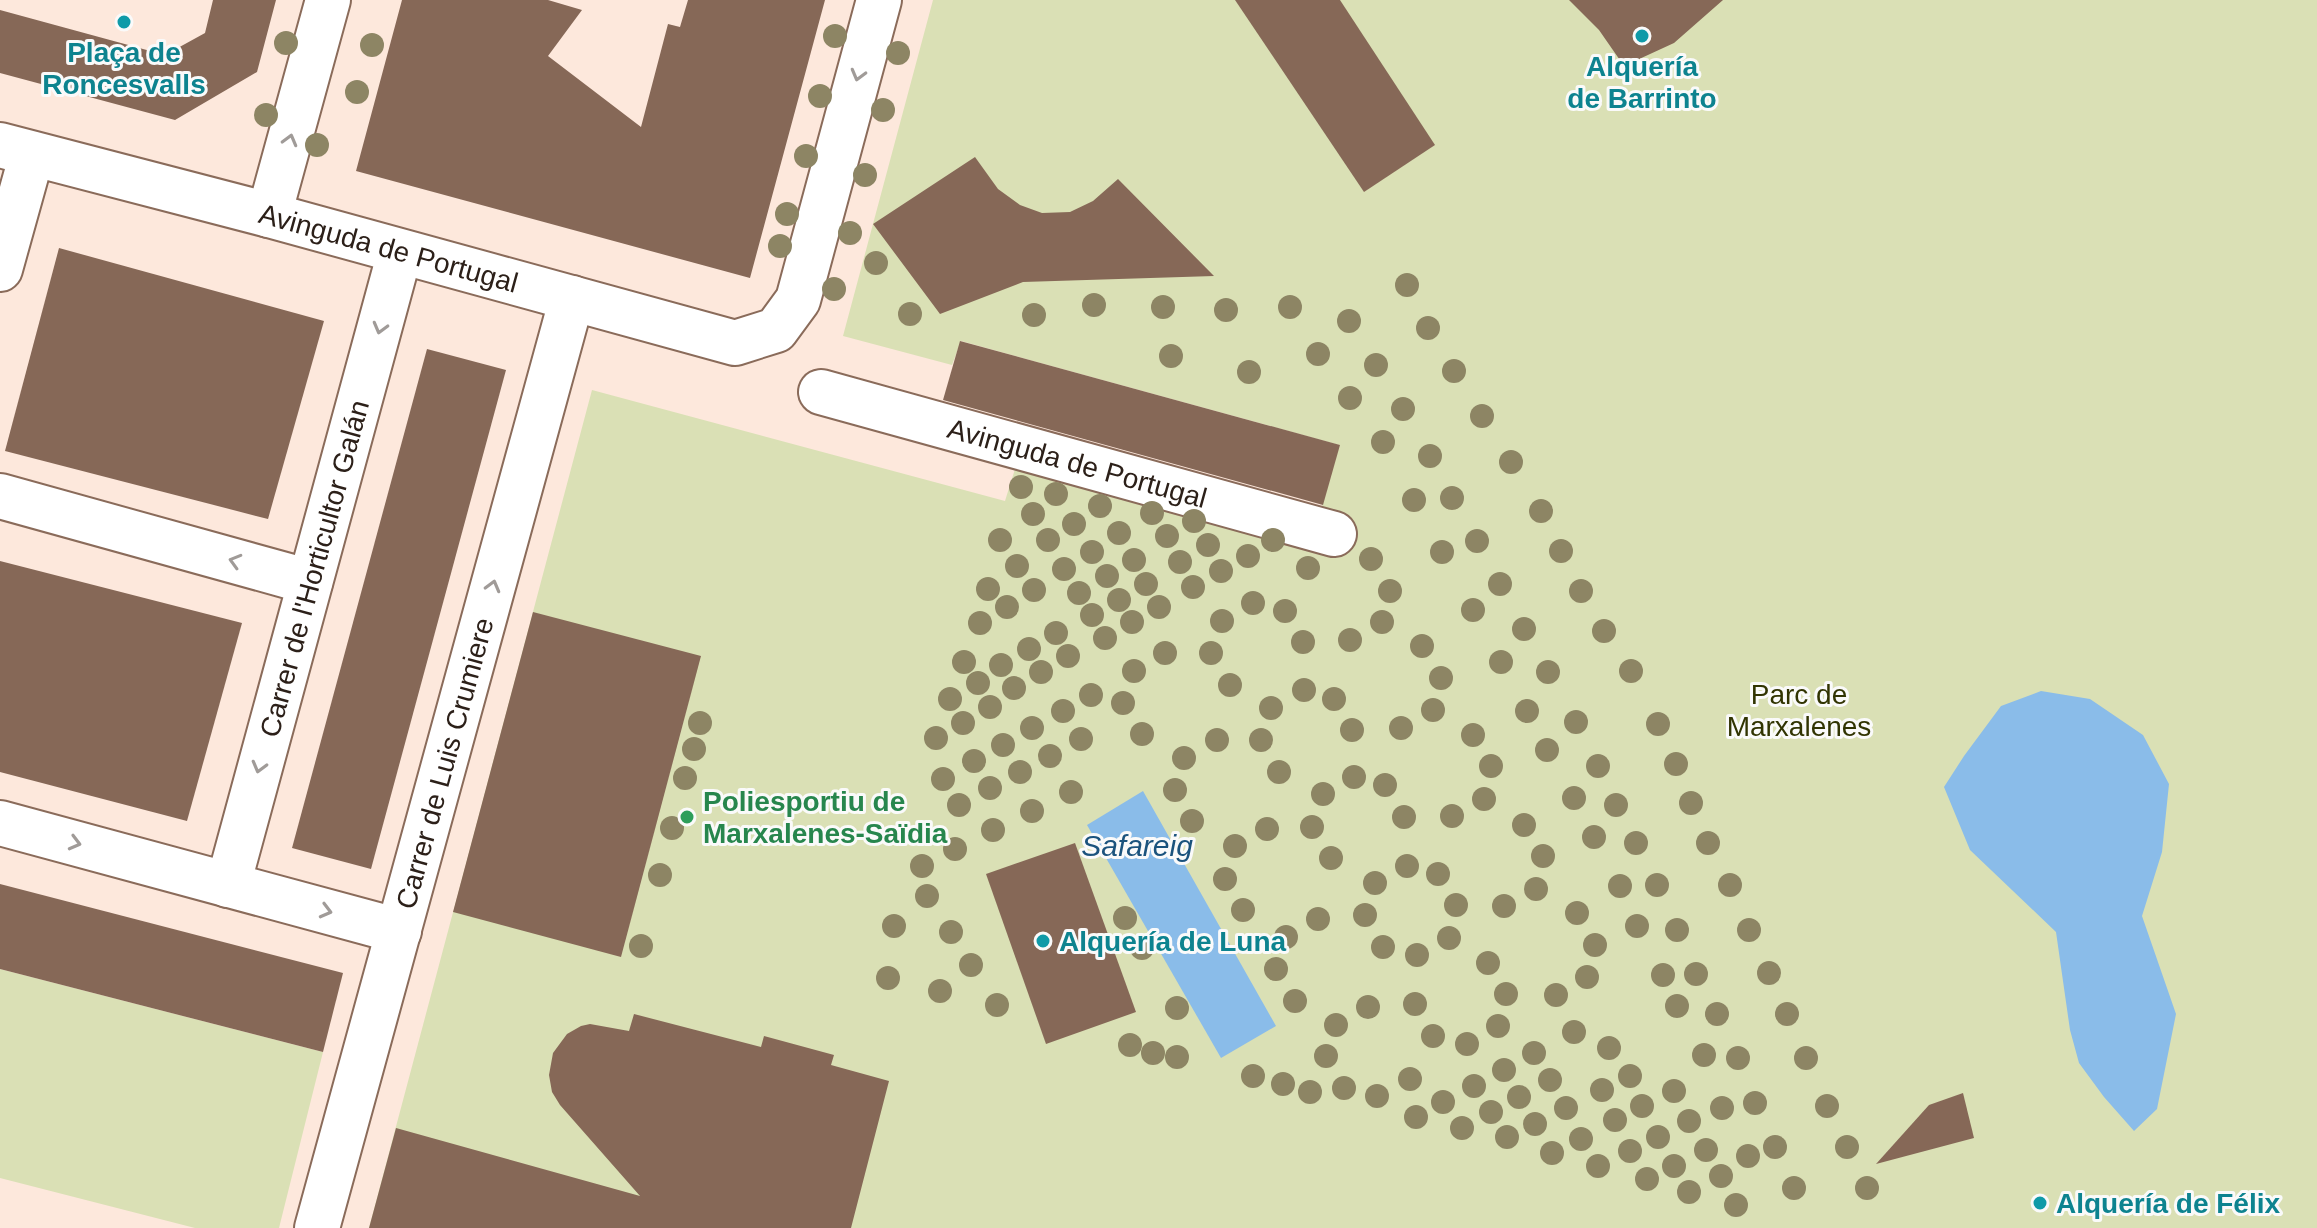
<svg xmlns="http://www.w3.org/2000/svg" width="2317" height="1228" font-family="Arial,sans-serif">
<rect width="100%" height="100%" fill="#fde8dc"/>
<!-- green -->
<g fill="#dae0b5">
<path d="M933 0H2317V1228H369L592 390 1005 501 1015 469 1289 542 1321 510 1339 445 961 341 952 365 843 336Z"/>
<path d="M0 969 323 1052 279 1228H195L0 1178Z"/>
</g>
<!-- water -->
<g fill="#8abce9">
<path d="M2041 691 2090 699 2143 735 2169 784 2162 852 2142 916 2176 1014 2157 1109 2134 1131 2104 1097 2079 1063 2070 1030 2056 932 1970 850 1944 787 1964 756 2001 706Z"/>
<path d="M1143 791 1276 1026 1221 1058 1087 825Z"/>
</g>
<!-- building -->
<g fill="#866857">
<path d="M213 0H276L257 72 175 120 0 73V10L165 55 205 33Z"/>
<path d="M402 0H548L582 10 548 56 641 127 668 24 680 27 688 0H825L750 278 356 171Z"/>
<path d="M1235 0H1340L1435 145 1364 192Z"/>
<path d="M1569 0H1723L1674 43 1624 66 1599 30Z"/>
<path d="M975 157 998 189 1020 205 1042 213 1070 212 1093 201 1118 179 1214 276 1023 282 940 314 873 224Z"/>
<path d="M59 248 324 321 268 519 5 451Z"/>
<path d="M960 341 1340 445 1323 505 943 400Z"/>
<path d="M427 349 506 370 371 869 292 848Z"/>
<path d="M0 561 242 623 187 821 0 772Z"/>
<path d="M533 612 701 656 621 957 453 912Z"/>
<path d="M1075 843 1136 1012 1046 1044 986 874Z"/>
<path d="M0 884 343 973 323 1052 0 969Z"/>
<path d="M634 1014 761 1047 764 1036 834 1055 831 1065 889 1081 851 1228H369L396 1128 640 1196 560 1105 552 1092 549 1075 553 1053 567 1034 581 1026 590 1024 629 1031Z"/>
<path d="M1963 1093 1974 1138 1876 1164 1929 1105Z"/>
</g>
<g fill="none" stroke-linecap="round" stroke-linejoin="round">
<defs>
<g id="minor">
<path id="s1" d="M0 145 269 215 735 343 776 330 798 300 879 0"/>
<path d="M269 215 328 0"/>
<path d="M0 269 32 154"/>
<path id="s2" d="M821 392 1334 534"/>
<path d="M0 496 310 582"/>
<path d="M0 823 399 931"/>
<path id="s3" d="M228 885 400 252"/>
<path id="s4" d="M317 1228 572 298"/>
</g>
</defs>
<!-- minor casing -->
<use href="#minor" stroke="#8a6b5a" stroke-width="48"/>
<!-- minor -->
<use href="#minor" stroke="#fff" stroke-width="44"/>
</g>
<!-- trees -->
<g fill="#8d8564">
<circle cx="835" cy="36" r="12"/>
<circle cx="286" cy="43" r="12"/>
<circle cx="372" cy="45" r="12"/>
<circle cx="898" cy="53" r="12"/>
<circle cx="357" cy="92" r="12"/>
<circle cx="820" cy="96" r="12"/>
<circle cx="883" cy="110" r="12"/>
<circle cx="266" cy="115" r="12"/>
<circle cx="317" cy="145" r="12"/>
<circle cx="806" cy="156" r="12"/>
<circle cx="865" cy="175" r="12"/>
<circle cx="787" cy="214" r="12"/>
<circle cx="850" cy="233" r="12"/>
<circle cx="780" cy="246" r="12"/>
<circle cx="876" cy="263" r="12"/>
<circle cx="1407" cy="285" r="12"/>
<circle cx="834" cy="289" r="12"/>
<circle cx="1094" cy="305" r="12"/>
<circle cx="1163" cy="307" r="12"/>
<circle cx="1290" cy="307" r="12"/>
<circle cx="1226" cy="310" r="12"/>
<circle cx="910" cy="314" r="12"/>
<circle cx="1034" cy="315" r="12"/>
<circle cx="1349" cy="321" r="12"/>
<circle cx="1428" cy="328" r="12"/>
<circle cx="1318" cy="354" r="12"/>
<circle cx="1171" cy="356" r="12"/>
<circle cx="1376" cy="365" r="12"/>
<circle cx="1454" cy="371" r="12"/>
<circle cx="1249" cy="372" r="12"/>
<circle cx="1350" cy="398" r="12"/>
<circle cx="1403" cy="409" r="12"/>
<circle cx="1482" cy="416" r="12"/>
<circle cx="1383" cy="442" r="12"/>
<circle cx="1430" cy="456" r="12"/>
<circle cx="1511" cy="462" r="12"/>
<circle cx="1021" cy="487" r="12"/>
<circle cx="1056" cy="494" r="12"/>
<circle cx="1452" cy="498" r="12"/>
<circle cx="1414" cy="500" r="12"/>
<circle cx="1100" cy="506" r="12"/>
<circle cx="1541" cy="511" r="12"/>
<circle cx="1152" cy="513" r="12"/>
<circle cx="1033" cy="514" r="12"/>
<circle cx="1194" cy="521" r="12"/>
<circle cx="1074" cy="524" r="12"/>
<circle cx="1119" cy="533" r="12"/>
<circle cx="1167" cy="536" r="12"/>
<circle cx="1000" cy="540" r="12"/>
<circle cx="1048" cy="540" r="12"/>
<circle cx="1273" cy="540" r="12"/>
<circle cx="1477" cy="541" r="12"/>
<circle cx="1208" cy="545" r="12"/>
<circle cx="1561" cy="551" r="12"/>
<circle cx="1092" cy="552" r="12"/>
<circle cx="1442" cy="552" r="12"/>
<circle cx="1248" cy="556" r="12"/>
<circle cx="1371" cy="559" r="12"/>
<circle cx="1134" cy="560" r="12"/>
<circle cx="1180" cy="562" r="12"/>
<circle cx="1017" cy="566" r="12"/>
<circle cx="1308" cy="568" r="12"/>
<circle cx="1064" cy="569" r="12"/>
<circle cx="1221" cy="571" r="12"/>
<circle cx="1107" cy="576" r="12"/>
<circle cx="1146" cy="584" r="12"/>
<circle cx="1500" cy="584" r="12"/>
<circle cx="1193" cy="587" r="12"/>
<circle cx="988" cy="589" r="12"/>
<circle cx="1034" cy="590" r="12"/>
<circle cx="1390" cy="591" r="12"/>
<circle cx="1581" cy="591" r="12"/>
<circle cx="1079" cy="593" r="12"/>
<circle cx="1119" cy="600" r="12"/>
<circle cx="1253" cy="603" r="12"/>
<circle cx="1007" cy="607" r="12"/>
<circle cx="1159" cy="607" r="12"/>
<circle cx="1473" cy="610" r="12"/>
<circle cx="1285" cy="611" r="12"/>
<circle cx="1092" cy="615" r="12"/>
<circle cx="1222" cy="621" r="12"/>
<circle cx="1132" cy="622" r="12"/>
<circle cx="1382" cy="622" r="12"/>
<circle cx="980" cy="623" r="12"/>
<circle cx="1524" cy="629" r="12"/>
<circle cx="1604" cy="631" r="12"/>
<circle cx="1056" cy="633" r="12"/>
<circle cx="1105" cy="638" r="12"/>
<circle cx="1350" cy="640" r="12"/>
<circle cx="1303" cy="642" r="12"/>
<circle cx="1422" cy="646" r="12"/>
<circle cx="1029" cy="649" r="12"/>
<circle cx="1165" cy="653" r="12"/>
<circle cx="1211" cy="653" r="12"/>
<circle cx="1068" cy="656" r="12"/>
<circle cx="964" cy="662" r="12"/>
<circle cx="1501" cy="662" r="12"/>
<circle cx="1001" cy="665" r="12"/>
<circle cx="1134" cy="671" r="12"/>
<circle cx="1631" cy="671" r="12"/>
<circle cx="1041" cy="672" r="12"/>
<circle cx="1548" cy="672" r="12"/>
<circle cx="1441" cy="678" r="12"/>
<circle cx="978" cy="683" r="12"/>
<circle cx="1230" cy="685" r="12"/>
<circle cx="1014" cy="688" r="12"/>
<circle cx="1304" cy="690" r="12"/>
<circle cx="1091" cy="695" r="12"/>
<circle cx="950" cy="699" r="12"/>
<circle cx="1334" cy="699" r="12"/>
<circle cx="1123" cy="703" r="12"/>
<circle cx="990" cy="707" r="12"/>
<circle cx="1271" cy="708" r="12"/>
<circle cx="1433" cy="710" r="12"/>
<circle cx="1063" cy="711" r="12"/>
<circle cx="1527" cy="711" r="12"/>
<circle cx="1576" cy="722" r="12"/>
<circle cx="700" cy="723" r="12"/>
<circle cx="963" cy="723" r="12"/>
<circle cx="1658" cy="724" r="12"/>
<circle cx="1032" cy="728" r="12"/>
<circle cx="1401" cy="728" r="12"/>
<circle cx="1352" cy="730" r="12"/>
<circle cx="1142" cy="734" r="12"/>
<circle cx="1473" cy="735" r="12"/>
<circle cx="936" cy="738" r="12"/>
<circle cx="1081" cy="739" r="12"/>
<circle cx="1217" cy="740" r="12"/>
<circle cx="1261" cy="740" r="12"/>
<circle cx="1003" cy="745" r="12"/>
<circle cx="694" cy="749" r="12"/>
<circle cx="1547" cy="750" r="12"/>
<circle cx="1050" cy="756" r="12"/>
<circle cx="1184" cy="758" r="12"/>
<circle cx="974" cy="761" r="12"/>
<circle cx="1676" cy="764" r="12"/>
<circle cx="1491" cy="766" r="12"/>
<circle cx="1598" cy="766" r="12"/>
<circle cx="1020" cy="772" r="12"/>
<circle cx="1279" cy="772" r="12"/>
<circle cx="1354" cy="777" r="12"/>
<circle cx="685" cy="778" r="12"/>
<circle cx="943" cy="779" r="12"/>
<circle cx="1385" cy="785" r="12"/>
<circle cx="990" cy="788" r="12"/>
<circle cx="1175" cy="790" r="12"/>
<circle cx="1071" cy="792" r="12"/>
<circle cx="1323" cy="794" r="12"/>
<circle cx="1574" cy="798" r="12"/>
<circle cx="1484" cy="799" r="12"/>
<circle cx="1691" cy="803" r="12"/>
<circle cx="959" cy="805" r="12"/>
<circle cx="1616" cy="805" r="12"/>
<circle cx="1032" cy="811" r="12"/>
<circle cx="1452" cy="816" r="12"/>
<circle cx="1404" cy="817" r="12"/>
<circle cx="1192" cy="821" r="12"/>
<circle cx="1524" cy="825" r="12"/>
<circle cx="1312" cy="827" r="12"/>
<circle cx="672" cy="828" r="12"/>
<circle cx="1267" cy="829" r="12"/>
<circle cx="993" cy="830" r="12"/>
<circle cx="1594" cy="837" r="12"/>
<circle cx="1636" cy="843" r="12"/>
<circle cx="1708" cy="843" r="12"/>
<circle cx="1235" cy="846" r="12"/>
<circle cx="955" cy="849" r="12"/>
<circle cx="1543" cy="856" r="12"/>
<circle cx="1331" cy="858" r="12"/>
<circle cx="922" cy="866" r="12"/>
<circle cx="1407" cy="866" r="12"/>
<circle cx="1438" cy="874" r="12"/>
<circle cx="660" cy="875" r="12"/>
<circle cx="1225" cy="879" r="12"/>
<circle cx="1375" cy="883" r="12"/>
<circle cx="1657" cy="885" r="12"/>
<circle cx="1730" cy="885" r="12"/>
<circle cx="1620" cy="886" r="12"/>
<circle cx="1536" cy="889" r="12"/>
<circle cx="927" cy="896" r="12"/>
<circle cx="1456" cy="905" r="12"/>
<circle cx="1504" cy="906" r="12"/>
<circle cx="1243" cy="910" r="12"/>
<circle cx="1577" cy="913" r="12"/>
<circle cx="1365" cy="915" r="12"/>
<circle cx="1125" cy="918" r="12"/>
<circle cx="1318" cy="919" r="12"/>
<circle cx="894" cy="926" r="12"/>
<circle cx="1637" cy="926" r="12"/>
<circle cx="1677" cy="930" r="12"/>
<circle cx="1749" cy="930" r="12"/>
<circle cx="951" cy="932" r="12"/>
<circle cx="1286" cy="937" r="12"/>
<circle cx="1449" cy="938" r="12"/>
<circle cx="1595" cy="945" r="12"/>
<circle cx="641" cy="946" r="12"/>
<circle cx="1383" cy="947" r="12"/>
<circle cx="1142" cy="948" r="12"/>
<circle cx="1417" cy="955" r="12"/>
<circle cx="1488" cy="963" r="12"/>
<circle cx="971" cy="965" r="12"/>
<circle cx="1276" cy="969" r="12"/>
<circle cx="1769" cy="973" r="12"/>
<circle cx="1696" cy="974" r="12"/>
<circle cx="1663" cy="975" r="12"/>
<circle cx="1587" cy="977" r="12"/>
<circle cx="888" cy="978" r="12"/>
<circle cx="940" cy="991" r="12"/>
<circle cx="1506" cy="994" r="12"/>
<circle cx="1556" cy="995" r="12"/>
<circle cx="1295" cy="1001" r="12"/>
<circle cx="1415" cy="1004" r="12"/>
<circle cx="997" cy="1005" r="12"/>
<circle cx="1677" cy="1006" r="12"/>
<circle cx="1368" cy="1007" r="12"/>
<circle cx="1177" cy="1008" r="12"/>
<circle cx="1717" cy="1014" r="12"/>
<circle cx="1787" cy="1014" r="12"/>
<circle cx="1336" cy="1025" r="12"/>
<circle cx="1498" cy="1026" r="12"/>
<circle cx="1574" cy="1032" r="12"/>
<circle cx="1433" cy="1036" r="12"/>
<circle cx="1467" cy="1044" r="12"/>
<circle cx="1130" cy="1045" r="12"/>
<circle cx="1609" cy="1048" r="12"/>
<circle cx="1153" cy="1053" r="12"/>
<circle cx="1534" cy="1053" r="12"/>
<circle cx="1704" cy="1055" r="12"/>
<circle cx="1326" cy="1056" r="12"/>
<circle cx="1177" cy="1057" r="12"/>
<circle cx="1738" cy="1058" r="12"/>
<circle cx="1806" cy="1058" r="12"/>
<circle cx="1504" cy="1070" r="12"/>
<circle cx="1253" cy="1076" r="12"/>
<circle cx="1630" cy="1076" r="12"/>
<circle cx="1410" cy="1079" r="12"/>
<circle cx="1550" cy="1080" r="12"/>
<circle cx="1283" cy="1084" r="12"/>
<circle cx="1474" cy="1086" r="12"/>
<circle cx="1344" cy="1088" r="12"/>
<circle cx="1602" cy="1090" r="12"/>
<circle cx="1674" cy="1091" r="12"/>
<circle cx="1310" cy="1092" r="12"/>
<circle cx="1377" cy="1096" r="12"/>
<circle cx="1519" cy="1097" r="12"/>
<circle cx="1443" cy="1102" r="12"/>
<circle cx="1755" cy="1103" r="12"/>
<circle cx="1642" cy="1106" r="12"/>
<circle cx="1827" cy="1106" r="12"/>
<circle cx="1566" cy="1108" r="12"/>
<circle cx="1722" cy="1108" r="12"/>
<circle cx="1491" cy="1112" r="12"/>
<circle cx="1416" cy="1117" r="12"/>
<circle cx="1615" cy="1120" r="12"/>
<circle cx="1689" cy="1121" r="12"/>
<circle cx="1535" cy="1124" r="12"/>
<circle cx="1462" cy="1128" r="12"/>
<circle cx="1507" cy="1137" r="12"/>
<circle cx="1658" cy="1137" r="12"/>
<circle cx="1581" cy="1139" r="12"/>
<circle cx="1775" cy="1147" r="12"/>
<circle cx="1847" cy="1147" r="12"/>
<circle cx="1706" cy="1150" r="12"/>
<circle cx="1630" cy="1151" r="12"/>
<circle cx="1552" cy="1153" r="12"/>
<circle cx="1748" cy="1156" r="12"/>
<circle cx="1598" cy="1166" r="12"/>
<circle cx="1674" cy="1166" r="12"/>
<circle cx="1721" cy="1176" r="12"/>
<circle cx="1647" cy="1179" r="12"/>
<circle cx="1794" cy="1188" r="12"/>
<circle cx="1867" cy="1188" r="12"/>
<circle cx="1689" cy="1192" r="12"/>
<circle cx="1736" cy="1205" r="12"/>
</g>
<!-- one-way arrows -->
<defs><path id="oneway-chevron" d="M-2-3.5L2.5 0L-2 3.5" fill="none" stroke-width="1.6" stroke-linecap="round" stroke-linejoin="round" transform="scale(2)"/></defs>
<g stroke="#a09b98">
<use href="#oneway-chevron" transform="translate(858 75) rotate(105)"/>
<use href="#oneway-chevron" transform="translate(290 140) rotate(-75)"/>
<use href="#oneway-chevron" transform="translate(380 328) rotate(105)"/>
<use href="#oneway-chevron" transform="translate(235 561) rotate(-164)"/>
<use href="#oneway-chevron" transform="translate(493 586) rotate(-75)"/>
<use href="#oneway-chevron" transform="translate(259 767) rotate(105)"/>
<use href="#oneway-chevron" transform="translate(75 843) rotate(15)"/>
<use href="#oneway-chevron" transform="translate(326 911) rotate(15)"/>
</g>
<!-- markers -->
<g fill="#0f9aa8" stroke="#fafafa" stroke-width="3">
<circle cx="124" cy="22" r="8"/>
<circle cx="1642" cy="36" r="8"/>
<circle cx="1043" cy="941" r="8"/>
<circle cx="2040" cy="1203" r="8"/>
</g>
<circle fill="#2e9e5b" stroke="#fafafa" stroke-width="3" cx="687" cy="817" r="8"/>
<g text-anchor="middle" stroke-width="6" stroke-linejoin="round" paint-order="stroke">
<!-- culture labels -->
<g font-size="28" font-weight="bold" fill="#0d838f" stroke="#fafafa">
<text x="124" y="62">Plaça de<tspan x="124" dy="32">Roncesvalls</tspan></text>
<text x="1642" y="76">Alquería<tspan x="1642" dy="32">de Barrinto</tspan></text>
<text x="1059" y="951" text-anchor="start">Alquería de Luna</text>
<text x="2056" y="1213" text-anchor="start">Alquería de Félix</text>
</g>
<!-- street labels -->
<g font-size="28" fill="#2c2019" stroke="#fafafa">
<text dy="10" stroke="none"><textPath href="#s1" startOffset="402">Avinguda de Portugal</textPath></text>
<text dy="10" stroke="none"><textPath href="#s2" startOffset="266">Avinguda de Portugal</textPath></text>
<text dy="10" stroke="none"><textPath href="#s3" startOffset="328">Carrer de l'Horticultor Galán</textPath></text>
<text dy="10" stroke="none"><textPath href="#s4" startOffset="482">Carrer de Luis Crumiere</textPath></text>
</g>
<!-- park labels -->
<g font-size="28" fill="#313402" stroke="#fafafa">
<text x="1799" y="704">Parc de<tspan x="1799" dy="32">Marxalenes</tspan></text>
</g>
<!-- leisure labels -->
<g font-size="28" font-weight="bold" fill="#27864d" stroke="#fafafa" text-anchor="start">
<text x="703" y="811">Poliesportiu de<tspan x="703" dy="32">Marxalenes-Saïdia</tspan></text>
</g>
<!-- water labels -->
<g font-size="30" font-style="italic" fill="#1b537d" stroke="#fafafa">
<text x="1137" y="856">Safareig</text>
</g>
</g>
</svg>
